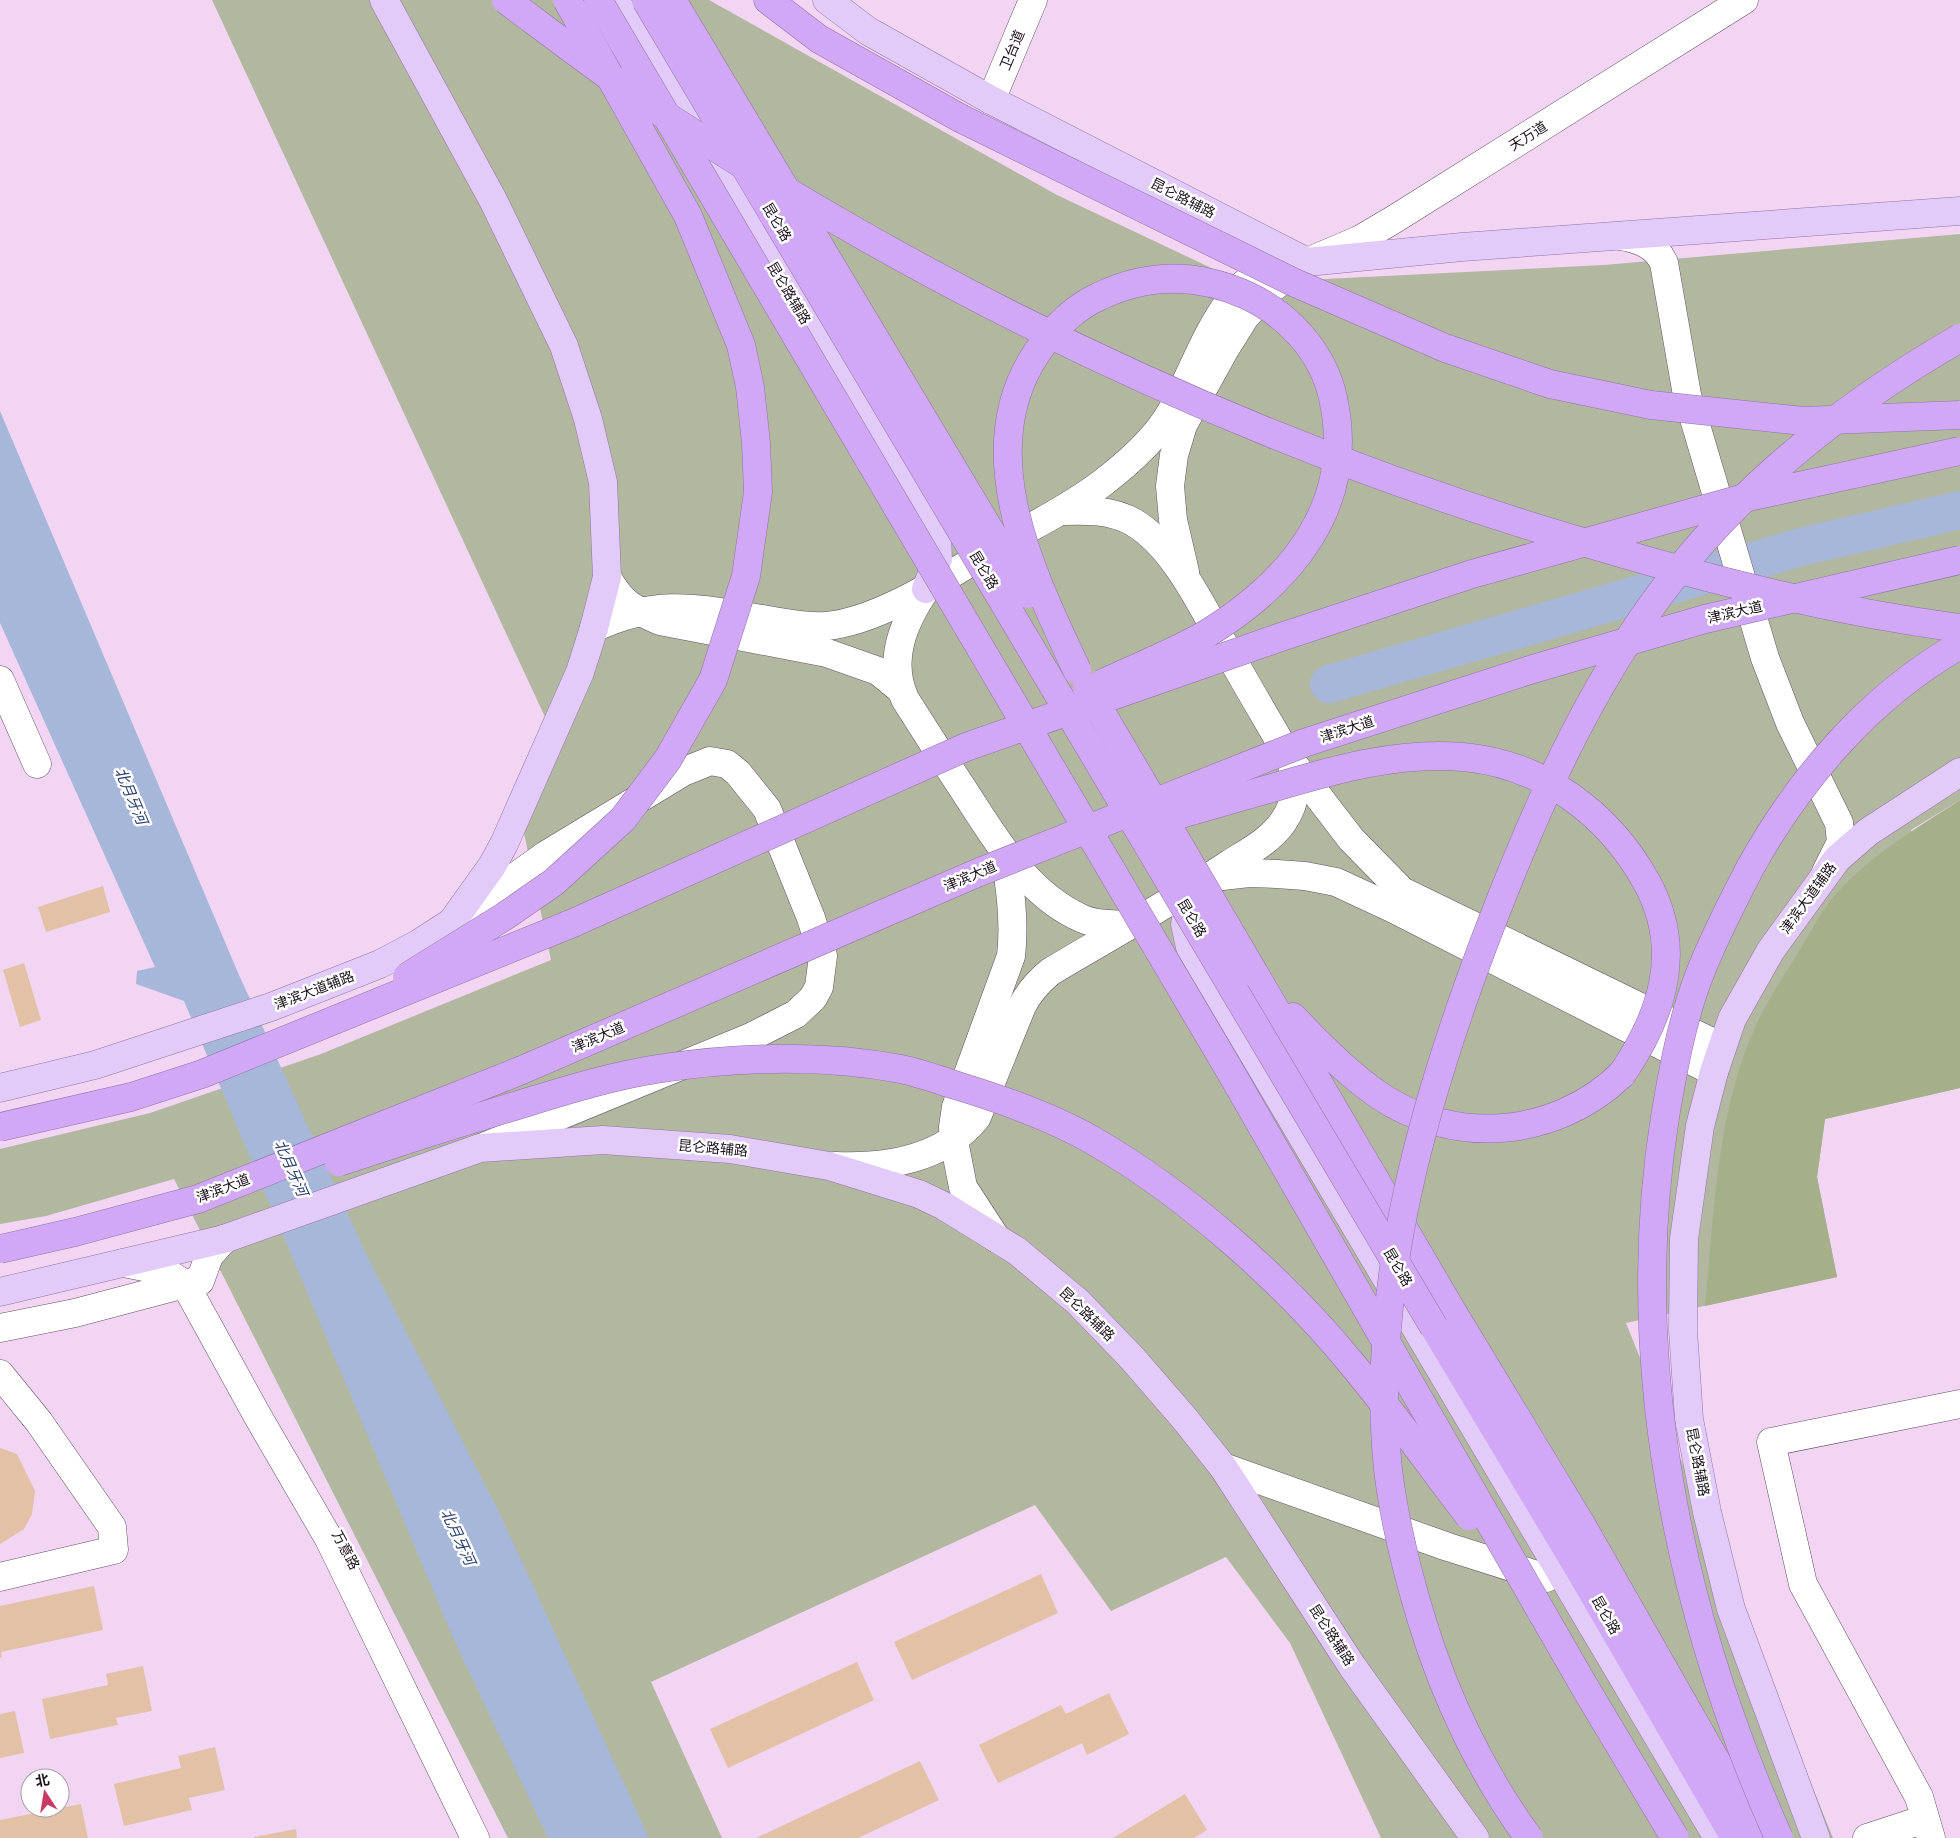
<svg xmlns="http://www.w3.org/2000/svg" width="1960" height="1838" font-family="'Titillium Web','Noto Sans SC',sans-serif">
<rect width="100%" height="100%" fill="#f2d5f2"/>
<!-- green -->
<path fill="#b1b89f" d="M212 0H709L1057 195 1243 283 1604 265 1960 234V800L1911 830 1960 1088 1825 1119 1817 1177 1837 1277 1626 1323 1833 1838H1381L1290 1643 1226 1557 1111 1611 1035 1505 651 1682 722 1838H508L174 1179 46 1216 0 1224V1149L150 1113 321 1054 551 960 524 833 558 745Z"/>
<!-- forest -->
<path fill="#a5af8a" d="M1960 800V1088L1825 1119 1817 1177 1837 1277 1705 1306C1714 1215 1716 1118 1753 1032 1765 1004 1782 979 1798 953 1809 935 1819 915 1832 899 1866 857 1916 829 1960 800Z"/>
<!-- water -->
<path fill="#a6b7d9" d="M0 411 239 975 365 1252 499 1512 649 1838H548L455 1642 184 1001 136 984 137 971 155 967 0 623Z"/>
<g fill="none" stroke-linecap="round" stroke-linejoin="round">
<!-- river -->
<path stroke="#a6b7d9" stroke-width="38" d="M1329 684 1805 546 1960 510"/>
</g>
<!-- building -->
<g fill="#e2c1a6">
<path d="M103 886 110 912 46 932 38 907Z"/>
<path d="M24 963 41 1020 20 1027 3 970Z"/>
<path d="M0 1448 17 1454 35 1491 32 1514 24 1529 0 1544Z"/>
<path d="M1041 1574 1058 1613 912 1680 894 1642Z"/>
<path d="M94 1586 103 1630 1 1652 2 1657 0 1658V1606Z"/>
<path d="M857 1662 874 1700 728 1768 710 1729Z"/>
<path d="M143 1666 152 1711 116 1718 118 1725 50 1739 42 1699 108 1685 106 1674Z"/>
<path d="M1109 1693 1129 1734 1087 1755 1082 1743 998 1783 979 1745 1061 1705 1066 1714Z"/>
<path d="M15 1711 24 1753 0 1758V1714Z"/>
<path d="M215 1747 225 1790 189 1798 192 1810 124 1826 114 1784 181 1768 178 1756Z"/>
<path d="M920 1761 939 1800 858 1838H756Z"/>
<path d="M1185 1794 1207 1830 1194 1838H1113Z"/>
<path d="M81 1804 88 1838H0V1820Z"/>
<path d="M296 1829 297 1838H254V1837Z"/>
</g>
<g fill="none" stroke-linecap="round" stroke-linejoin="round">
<defs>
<g id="minor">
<path d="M991 100 1033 0"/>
<path d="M1620 236C1639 239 1656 245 1664 263L1687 395 1765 658 1790 723 1839 823 1841 842 1826 872"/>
<path d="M1185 572 1173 520 1170 486 1174 455 1183 425 1225 349 1245 317 1271 289 1307 262 1359 240 1393 220 1744 0"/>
<path d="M607 577C622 604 633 609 660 621L827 653 878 671 900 689"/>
<path d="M926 589C904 622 887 659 905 699 924 729 943 759 963 789 994 837 1027 895 1083 919 1097 925 1113 924 1128 925"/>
<path d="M594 628C661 597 699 609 768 620 787 623 807 628 827 626 884 620 953 572 1003 543 1036 524 1069 508 1101 484 1126 465 1155 440 1171 412 1198 365 1224 271 1285 263"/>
<path d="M0 680 37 764"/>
<path d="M1292 762 1351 839 1402 891 1722 1047"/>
<path d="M1213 877 1249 873 1277 874 1305 876 1336 882 1392 908 1714 1072"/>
<path d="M456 919 546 855 683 772 710 761 727 764 738 773 767 809 811 918 823 956 819 987 813 998 796 1014 751 1037 486 1146"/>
<path d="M835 1166C886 1168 944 1159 977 1117L1022 1006C1029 992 1038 982 1050 972 1110 936 1171 903 1229 864 1248 852 1270 841 1283 822 1297 802 1297 784 1291 761 1268 721 1245 682 1223 643 1200 603 1173 545 1133 522 1112 510 1086 510 1063 511"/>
<path d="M996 1238 963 1187 954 1141 953 1127 956 1107 1011 956C1015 922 1010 888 1005 854"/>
<path d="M124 1263 164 1271 185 1284 257 1415 329 1539 475 1838"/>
<path d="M200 1281 209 1256 224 1239"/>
<path d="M0 1328 75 1313 196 1281"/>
<path d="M0 1374 39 1422 112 1527 114 1550 0 1577"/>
<path d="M1223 1467 1448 1547 1546 1578"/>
<path d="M1867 1838 1925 1819"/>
<path d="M1931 1838 1919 1797 1803 1584 1771 1442 1960 1404"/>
</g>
<g id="major">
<path d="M615 0 665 87 937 536 938 559 926 589"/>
<path d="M827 0 868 31 991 100 1307 262 1462 247 1960 211"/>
<path d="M1190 903 1185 924 1190 947 1718 1838"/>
<path d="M0 1088 95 1065 168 1041 271 1007 380 964 418 944 452 922 492 866 504 844 580 672 594 628 607 577 603 482 588 419 564 346 493 200 384 0"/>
<path d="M0 1292 224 1239 480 1148 603 1140 730 1149 829 1166 919 1194 944 1206 1017 1251 1078 1302 1132 1358 1184 1418 1223 1467 1352 1666 1475 1838"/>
<path d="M1816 1838 1731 1609 1707 1512 1689 1419 1683 1330 1684 1239 1700 1126 1714 1072 1732 1019 1771 950 1837 859 1868 832 1960 772"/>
</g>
<g id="highway">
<path d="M768 0 819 39 960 118"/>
<path d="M1254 973 1452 1311 1581 1524 1760 1838"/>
<path d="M1293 1017C1319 1045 1346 1072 1377 1094 1454 1147 1556 1138 1622 1074"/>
<path d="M1434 1327 1582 1574 1735 1838"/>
</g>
</defs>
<!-- minor casing -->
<use href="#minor" stroke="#664e66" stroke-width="29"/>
<!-- major casing -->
<use href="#major" stroke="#9073a8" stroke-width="29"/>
<!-- highway casing -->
<use href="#highway" stroke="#9073a8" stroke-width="29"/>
<!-- minor -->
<use href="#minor" stroke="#fff" stroke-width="28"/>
<!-- major -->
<use href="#major" stroke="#e3cbf9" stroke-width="28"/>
<!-- highway -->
<use href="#highway" stroke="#d0a8f5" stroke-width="28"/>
<defs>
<g id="highway-bridge">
<path d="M506 0C568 46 630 94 696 135 976 314 1280 455 1600 547 1718 582 1837 612 1960 628"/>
<path d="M598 0 1230 1071 1587 1691 1675 1838"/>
<path d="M646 0 1434 1327"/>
<path d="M672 0 1028 594"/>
<path d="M960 118 1293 282 1445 348 1550 384 1651 405 1803 421 1960 415"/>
<path d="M1077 670C1033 576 969 450 1038 351 1054 328 1073 308 1100 296 1148 273 1197 273 1246 295 1288 314 1323 352 1333 398 1357 505 1290 584 1203 636 1171 654 1135 668 1101 684"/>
<path d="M1087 688 1254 973"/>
<path d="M1146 824C1188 812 1230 800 1272 788 1333 770 1399 751 1463 757 1542 764 1608 813 1646 881 1684 949 1663 1014 1622 1074"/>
<path d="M407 977 505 916 554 882 623 819 668 759 713 680 746 576 758 492 756 443 750 387 741 345 688 216 567 0"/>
<path d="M0 1127 131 1097 202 1074 573 923 966 747 1281 637 1472 574 1744 498 1960 451"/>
<path d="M339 1162C402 1141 465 1121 528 1102 570 1089 613 1076 657 1069 736 1057 821 1054 901 1069 920 1073 939 1080 958 1086 1004 1100 1050 1116 1092 1140 1185 1193 1284 1281 1352 1364 1393 1413 1430 1465 1469 1516"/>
<path d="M0 1249 75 1232 198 1199 522 1070 977 873 1304 743 1533 669 1705 619 1960 560"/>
<path d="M1529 1838C1482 1774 1445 1697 1422 1621 1407 1572 1394 1520 1388 1469 1369 1286 1425 1096 1490 927 1536 808 1587 691 1664 589 1743 484 1847 403 1960 338"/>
<path d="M1779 1838C1679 1615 1626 1361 1665 1117 1673 1070 1682 1020 1699 976 1713 939 1732 903 1750 868 1800 778 1870 696 1960 645"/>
</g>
</defs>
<!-- highway-bridge casing -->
<use href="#highway-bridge" stroke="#9073a8" stroke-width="29" stroke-linecap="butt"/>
<!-- highway-bridge -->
<use href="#highway-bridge" stroke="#d0a8f5" stroke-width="28"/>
</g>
<g text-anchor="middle" stroke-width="5" stroke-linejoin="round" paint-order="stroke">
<!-- street labels -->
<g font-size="14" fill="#1a101a" stroke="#fff">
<text transform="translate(1012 50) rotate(-67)" y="5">卫台道</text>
<text transform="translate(1528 136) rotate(-32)" y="5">天万道</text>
<text transform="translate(1183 198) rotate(27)" y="5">昆仑路辅路</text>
<text transform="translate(777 222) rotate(59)" y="5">昆仑路</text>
<text transform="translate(789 293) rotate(59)" y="5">昆仑路辅路</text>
<text transform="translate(984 570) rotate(59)" y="5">昆仑路</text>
<text transform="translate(1735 612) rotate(-13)" y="5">津滨大道</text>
<text transform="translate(1347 729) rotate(-18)" y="5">津滨大道</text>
<text transform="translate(970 876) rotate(-23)" y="5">津滨大道</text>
<text transform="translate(1808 898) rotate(-54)" y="5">津滨大道辅路</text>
<text transform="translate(1192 918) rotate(59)" y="5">昆仑路</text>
<text transform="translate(314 990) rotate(-21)" y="5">津滨大道辅路</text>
<text transform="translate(598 1037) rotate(-23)" y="5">津滨大道</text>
<text transform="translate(713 1148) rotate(5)" y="5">昆仑路辅路</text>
<text transform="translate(223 1188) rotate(-21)" y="5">津滨大道</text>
<text transform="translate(1398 1267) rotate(59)" y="5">昆仑路</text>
<text transform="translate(1087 1314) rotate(44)" y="5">昆仑路辅路</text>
<text transform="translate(1698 1462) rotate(79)" y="5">昆仑路辅路</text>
<text transform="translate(346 1550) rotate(62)" y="5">万意路</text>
<text transform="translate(1606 1615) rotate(60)" y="5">昆仑路</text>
<text transform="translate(1332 1635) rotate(57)" y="5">昆仑路辅路</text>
</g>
<!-- water labels -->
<g font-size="15" font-style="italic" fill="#2d416f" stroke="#fff">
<text transform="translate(131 796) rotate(67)" y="5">北月牙河</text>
<text transform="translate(291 1168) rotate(66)" y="5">北月牙河</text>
<text transform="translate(458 1537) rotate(65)" y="5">北月牙河</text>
</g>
</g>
<!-- north arrow -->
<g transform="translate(45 1793) rotate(348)"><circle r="24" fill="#ffffff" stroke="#a39fa3"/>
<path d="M0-4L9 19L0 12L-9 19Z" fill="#c83963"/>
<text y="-8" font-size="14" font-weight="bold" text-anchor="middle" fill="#1a101a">北</text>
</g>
</svg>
